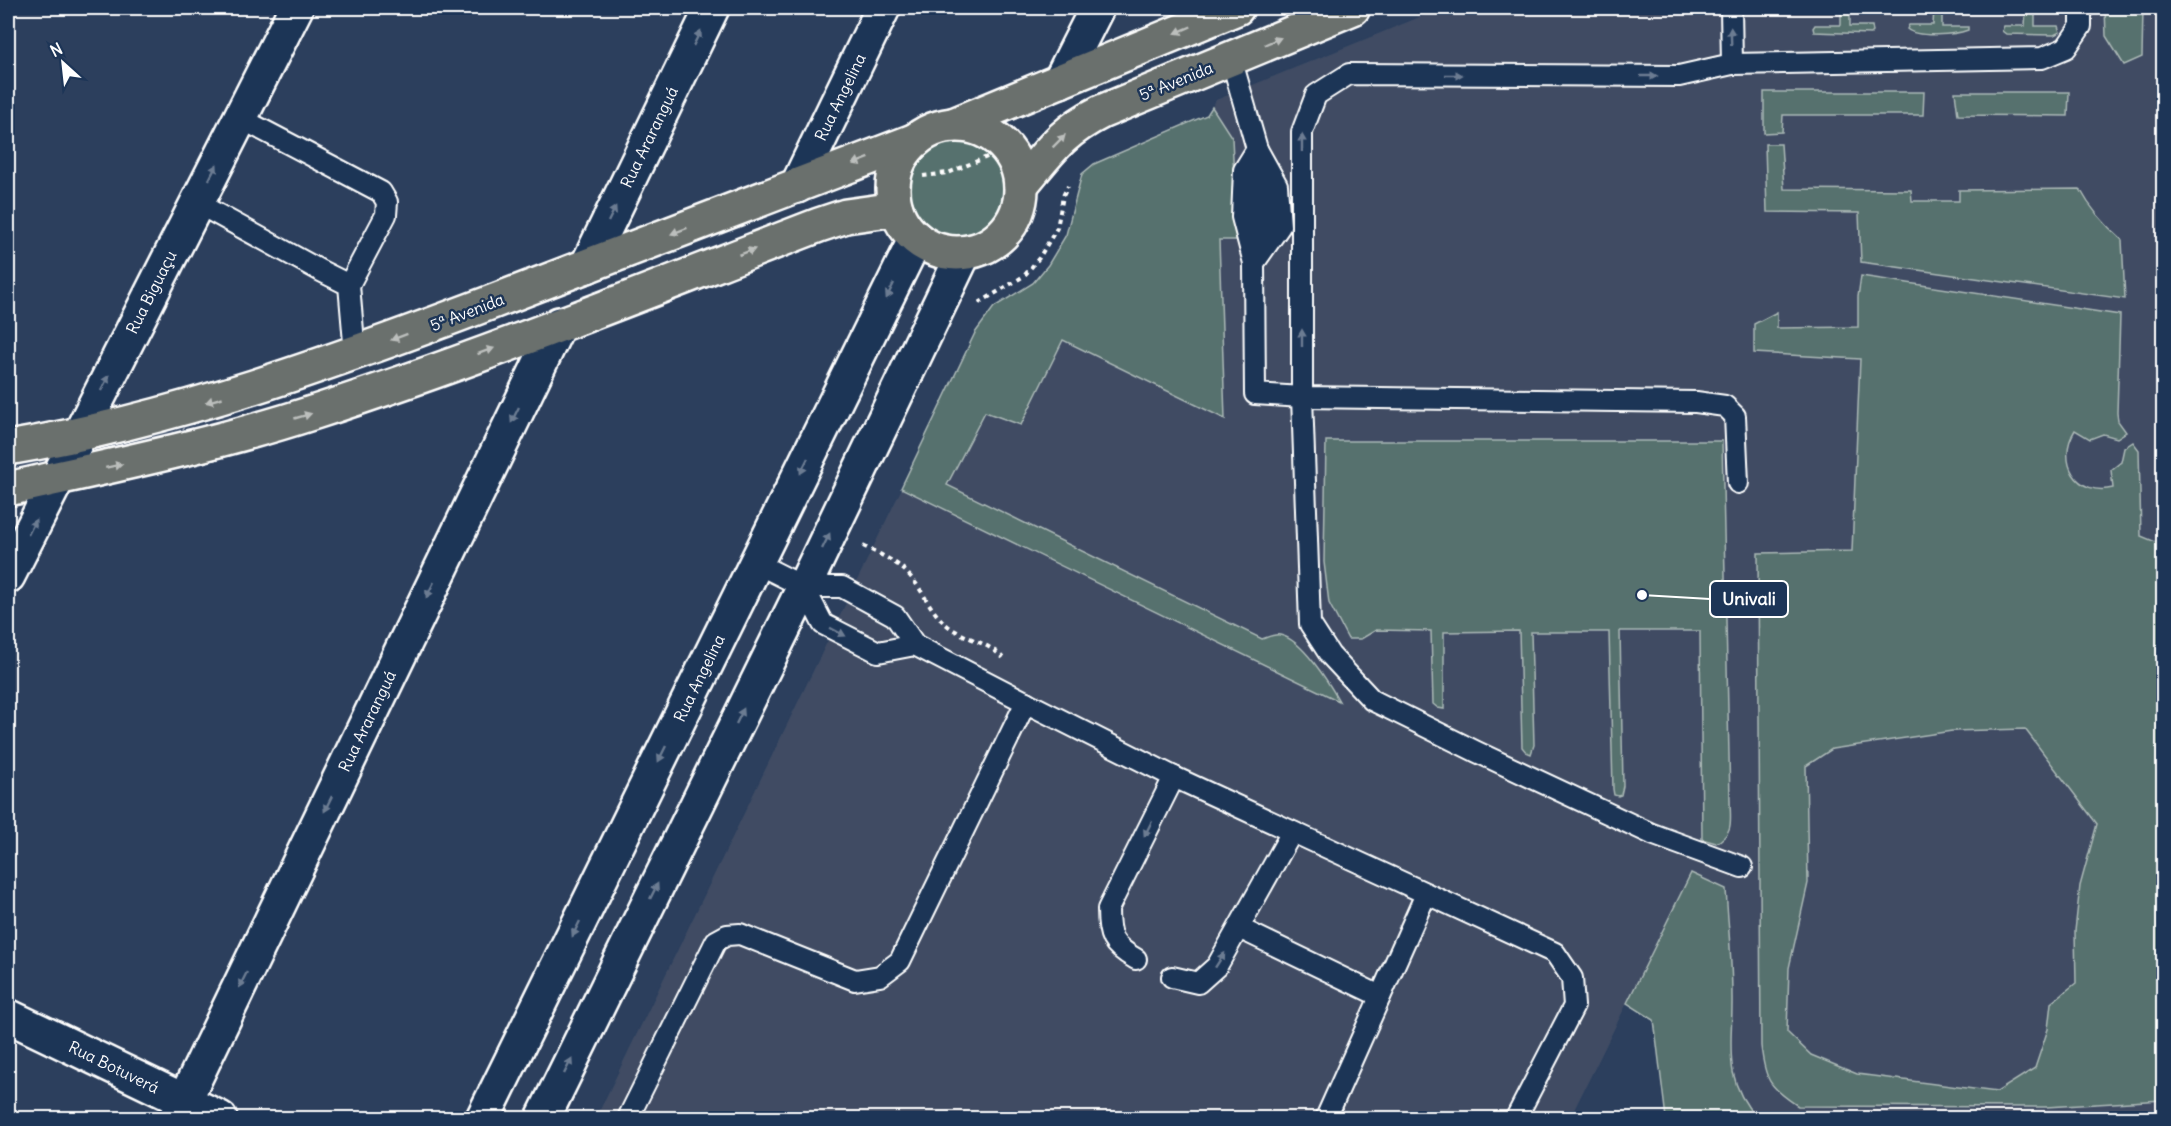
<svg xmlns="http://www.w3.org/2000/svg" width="2171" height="1126" font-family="Delius,sans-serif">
<rect width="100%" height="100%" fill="#2c3f5d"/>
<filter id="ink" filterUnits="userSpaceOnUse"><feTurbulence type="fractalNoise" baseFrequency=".0167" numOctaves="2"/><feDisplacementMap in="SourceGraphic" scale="12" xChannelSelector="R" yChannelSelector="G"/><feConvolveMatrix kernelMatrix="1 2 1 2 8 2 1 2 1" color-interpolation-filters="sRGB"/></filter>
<g filter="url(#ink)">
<!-- built -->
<path fill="#3f4c64" d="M1442 8H2163V1118H1666L1654 1020 1627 1003 1570 1118H596L985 317 994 307 1021 292 1033 283 1048 265 1066 234 1082 174 1094 164 1207 115 1216 100Z"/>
<!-- green -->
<g fill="#57716e" stroke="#abb8b6" stroke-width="1.5" fill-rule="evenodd">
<path d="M1841 8H1850V26H1872L1873 32 1871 34 1814 32 1813 28 1815 25H1841Z"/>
<path d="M1934 8H1942V27H1968V30C1955 35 1917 38 1907 29L1909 25H1933Z"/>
<path d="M2026 8H2035V26H2058L2060 32 2054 35 2006 34 2002 31 2004 26H2025Z"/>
<path d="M2105 8H2143L2142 57 2124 65 2106 36Z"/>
<path d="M1764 92H1924L1923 115H1783L1782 132 1764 133Z"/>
<path d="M1955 92H2069L2068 116 1958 115Z"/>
<path d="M1212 107 1232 138 1237 240H1219L1225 419 1063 340 1021 425 985 412 947 485 1262 639C1268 637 1274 634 1280 635 1302 639 1329 683 1339 701L901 488 975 333 994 307 1033 283 1048 265 1066 235 1082 174 1094 164 1207 115Z"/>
<circle cx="957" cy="189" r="53"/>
<path d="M1781 144 1784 189 1911 190 1912 201H1959V190L2080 189C2091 210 2105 225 2122 240L2125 299 1861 262 1859 213 1767 212 1765 144Z"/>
<path d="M1861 276 2120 315 2117 413 2118 421 2126 432 2117 438 2103 434 2090 439 2075 430C2056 461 2076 497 2113 488L2111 470 2121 462 2124 448 2133 442 2139 450 2141 536 2163 545V1100L2046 1107 1798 1106C1769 1087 1765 1080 1761 1046L1758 553 1852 551 1860 359 1754 353V324L1777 312V328L1858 327V297ZM2025 729 2097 824 2080 886 2075 931 2076 983 2051 1003 2048 1029 2035 1068 1997 1092 1857 1074 1811 1055 1787 1032 1789 968 1808 883 1806 766 1832 749 1952 731Z"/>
<path d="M1326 441H1722L1730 800C1730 819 1735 833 1716 843L1702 839 1700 631H1620L1623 786 1621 795 1618 796 1614 795 1613 789 1609 632H1531L1534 745 1531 754 1526 752 1522 747 1519 631 1444 632V709L1438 708 1433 704 1431 631 1376 630 1361 639H1348L1329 603 1324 562Z"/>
<path d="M1691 873 1726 889C1728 925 1732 960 1732 996 1733 1044 1721 1078 1757 1118H1666L1654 1020 1627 1003Z"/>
</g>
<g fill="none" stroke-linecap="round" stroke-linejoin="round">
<defs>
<g id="service">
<path d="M1731 8 1732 64"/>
<path d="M1231 58 1257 149 1261 221 1254 263 1255 394 1302 397 1696 402 1725 406 1735 416 1738 483"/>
<path d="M240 118 381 192 387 202 386 215 349 285"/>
<path d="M1257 149 1277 185 1280 226 1254 263 1242 217 1244 170Z"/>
<path d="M197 203 321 271 349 285 355 354"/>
<path d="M756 563 804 587H842L895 616 915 645 1035 707 1174 777 1555 953 1572 978 1574 1006 1516 1118"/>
<path d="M804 587 823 624 878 652 915 645"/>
<path d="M1742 867 1652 834 1477 752 1372 700 1330 655 1310 624 1302 397V132L1316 95 1349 74 1679 76 1732 64 2042 58 2066 48 2081 26V8"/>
<path d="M1239 928 1380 996"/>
<path d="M1136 959C1111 945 1108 936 1108 909L1174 777"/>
<path d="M1172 977 1198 983 1217 966 1292 832"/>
<path d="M628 1118 716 941 727 935 740 934 855 980 880 976 900 961 1026 702"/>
<path d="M1326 1118 1426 894"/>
</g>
<g id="minor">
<path d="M797 186 883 8"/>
<path d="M587 266 712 8"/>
<path d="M8 1016 220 1118"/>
<path d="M176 1118 559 324"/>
</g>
<g id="tertiary">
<path d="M1060 81 1097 8"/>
<path d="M8 576 296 8"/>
<path d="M483 1118 916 238"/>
<path d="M543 1118 804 587 964 253"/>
</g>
<g id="primary">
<path d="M953 125 1237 8"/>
<circle cx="957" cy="189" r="64"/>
<path d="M1021 185C1049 152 1061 132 1101 112L1353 8"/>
<path d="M8 448C178 419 331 363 492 302 633 249 774 194 916 140"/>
<path d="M8 489C110 466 214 445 315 412 485 357 652 289 819 225L846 216 896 209"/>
</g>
</defs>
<!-- service casing -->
<use href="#service" stroke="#fff" stroke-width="24"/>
<!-- minor casing -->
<use href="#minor" stroke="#fff" stroke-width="38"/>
<!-- tertiary casing -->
<use href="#tertiary" stroke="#fff" stroke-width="38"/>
<!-- primary casing -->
<use href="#primary" stroke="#fff" stroke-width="38"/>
<!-- path -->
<g stroke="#fff" stroke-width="4" stroke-dasharray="4.5 4.5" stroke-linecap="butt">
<path d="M923 176 948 173 1004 150"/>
<path d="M979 303 1024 276 1039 258 1057 228 1063 196 1068 186"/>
<path d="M863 546C879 554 897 561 909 575 924 591 930 612 948 626 965 639 988 642 1003 658"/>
</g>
<!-- service -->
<use href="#service" stroke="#1d3557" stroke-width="20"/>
<!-- minor -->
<use href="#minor" stroke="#1d3557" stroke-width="33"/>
<!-- tertiary -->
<use href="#tertiary" stroke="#1d3557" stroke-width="33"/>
<!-- primary -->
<use href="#primary" stroke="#6b706d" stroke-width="33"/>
</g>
<!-- one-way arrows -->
<defs><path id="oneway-solid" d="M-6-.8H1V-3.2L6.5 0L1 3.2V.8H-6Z" transform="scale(1.5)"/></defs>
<g fill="#bcbfbd">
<use href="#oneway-solid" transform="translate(1183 30) rotate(157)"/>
<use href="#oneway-solid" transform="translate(1273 41) rotate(-23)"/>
<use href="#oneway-solid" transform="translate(1059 141) rotate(-45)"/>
<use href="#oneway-solid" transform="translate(861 161) rotate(159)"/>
<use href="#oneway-solid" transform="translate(679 231) rotate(159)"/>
<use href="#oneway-solid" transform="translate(747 252) rotate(-21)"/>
<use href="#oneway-solid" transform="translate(399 337) rotate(159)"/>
<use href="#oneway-solid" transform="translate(486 351) rotate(-20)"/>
<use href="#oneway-solid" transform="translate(214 400) rotate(164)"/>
<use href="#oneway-solid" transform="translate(303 416) rotate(-16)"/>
<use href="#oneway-solid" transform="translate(114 466) rotate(-12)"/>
</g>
<g fill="#6c7c92">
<use href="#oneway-solid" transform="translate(1731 36) rotate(-92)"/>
<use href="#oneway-solid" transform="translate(697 38) rotate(-64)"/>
<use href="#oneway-solid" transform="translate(1454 75)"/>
<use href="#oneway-solid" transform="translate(1649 76)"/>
<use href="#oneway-solid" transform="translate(1302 143) rotate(-90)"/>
<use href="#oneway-solid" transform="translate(213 172) rotate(-63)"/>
<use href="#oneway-solid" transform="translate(612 214) rotate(-64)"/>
<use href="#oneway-solid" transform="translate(890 291) rotate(116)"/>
<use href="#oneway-solid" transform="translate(1302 338) rotate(-90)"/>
<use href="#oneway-solid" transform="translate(105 383) rotate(-63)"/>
<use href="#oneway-solid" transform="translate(515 415) rotate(116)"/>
<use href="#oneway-solid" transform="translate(804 466) rotate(116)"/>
<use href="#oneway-solid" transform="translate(32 527) rotate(-63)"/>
<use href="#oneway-solid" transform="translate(826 541) rotate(-64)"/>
<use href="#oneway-solid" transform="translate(430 590) rotate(116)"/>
<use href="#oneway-solid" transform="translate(838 632) rotate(28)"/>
<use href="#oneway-solid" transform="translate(740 716) rotate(-64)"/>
<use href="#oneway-solid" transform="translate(662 754) rotate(116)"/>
<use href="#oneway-solid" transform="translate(328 804) rotate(116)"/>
<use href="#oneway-solid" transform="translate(1148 829) rotate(116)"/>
<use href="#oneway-solid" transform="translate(654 891) rotate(-64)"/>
<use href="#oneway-solid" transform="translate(576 929) rotate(116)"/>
<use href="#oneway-solid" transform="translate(1220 960) rotate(-57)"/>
<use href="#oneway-solid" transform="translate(243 980) rotate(116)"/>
<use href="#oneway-solid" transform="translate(568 1066) rotate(-64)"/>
</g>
</g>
<g text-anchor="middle" stroke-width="5" stroke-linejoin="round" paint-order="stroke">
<!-- street labels -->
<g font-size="16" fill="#fff" stroke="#1d3557">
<text transform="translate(1176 81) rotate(-22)" y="6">5ª Avenida</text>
<text transform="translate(840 97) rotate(-64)" y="6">Rua Angelina</text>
<text transform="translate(649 137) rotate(-64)" y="6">Rua Araranguá</text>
<text transform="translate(151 292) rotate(-63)" y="6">Rua Biguaçu</text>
<text transform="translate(467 312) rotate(-21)" y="6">5ª Avenida</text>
<text transform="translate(699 678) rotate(-64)" y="6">Rua Angelina</text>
<text transform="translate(367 721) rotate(-64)" y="6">Rua Araranguá</text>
<text transform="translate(114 1067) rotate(26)" y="6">Rua Botuverá</text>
</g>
</g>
<!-- callouts -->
<path fill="none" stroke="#fff" stroke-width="2" d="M1642 595L1710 599"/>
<circle fill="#fff" stroke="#1d3557" stroke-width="2" cx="1642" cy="595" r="6"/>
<rect fill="#1d3557" stroke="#fff" stroke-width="2" x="1710" y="581" width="78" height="36" rx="6"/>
<g font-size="18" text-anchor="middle" font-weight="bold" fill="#fff">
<text x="1749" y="605">Univali</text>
</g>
<!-- margin -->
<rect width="2171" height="1126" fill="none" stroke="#1d3557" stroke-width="30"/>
<rect x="15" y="15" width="2141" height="1096" fill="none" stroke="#fff" stroke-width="2" filter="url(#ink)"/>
<!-- north arrow -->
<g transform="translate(63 63) rotate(333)" stroke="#1d3557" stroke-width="4.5" paint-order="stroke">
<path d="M0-4.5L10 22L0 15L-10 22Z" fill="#ffffff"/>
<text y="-9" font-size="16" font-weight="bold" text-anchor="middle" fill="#ffffff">N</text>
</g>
</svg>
